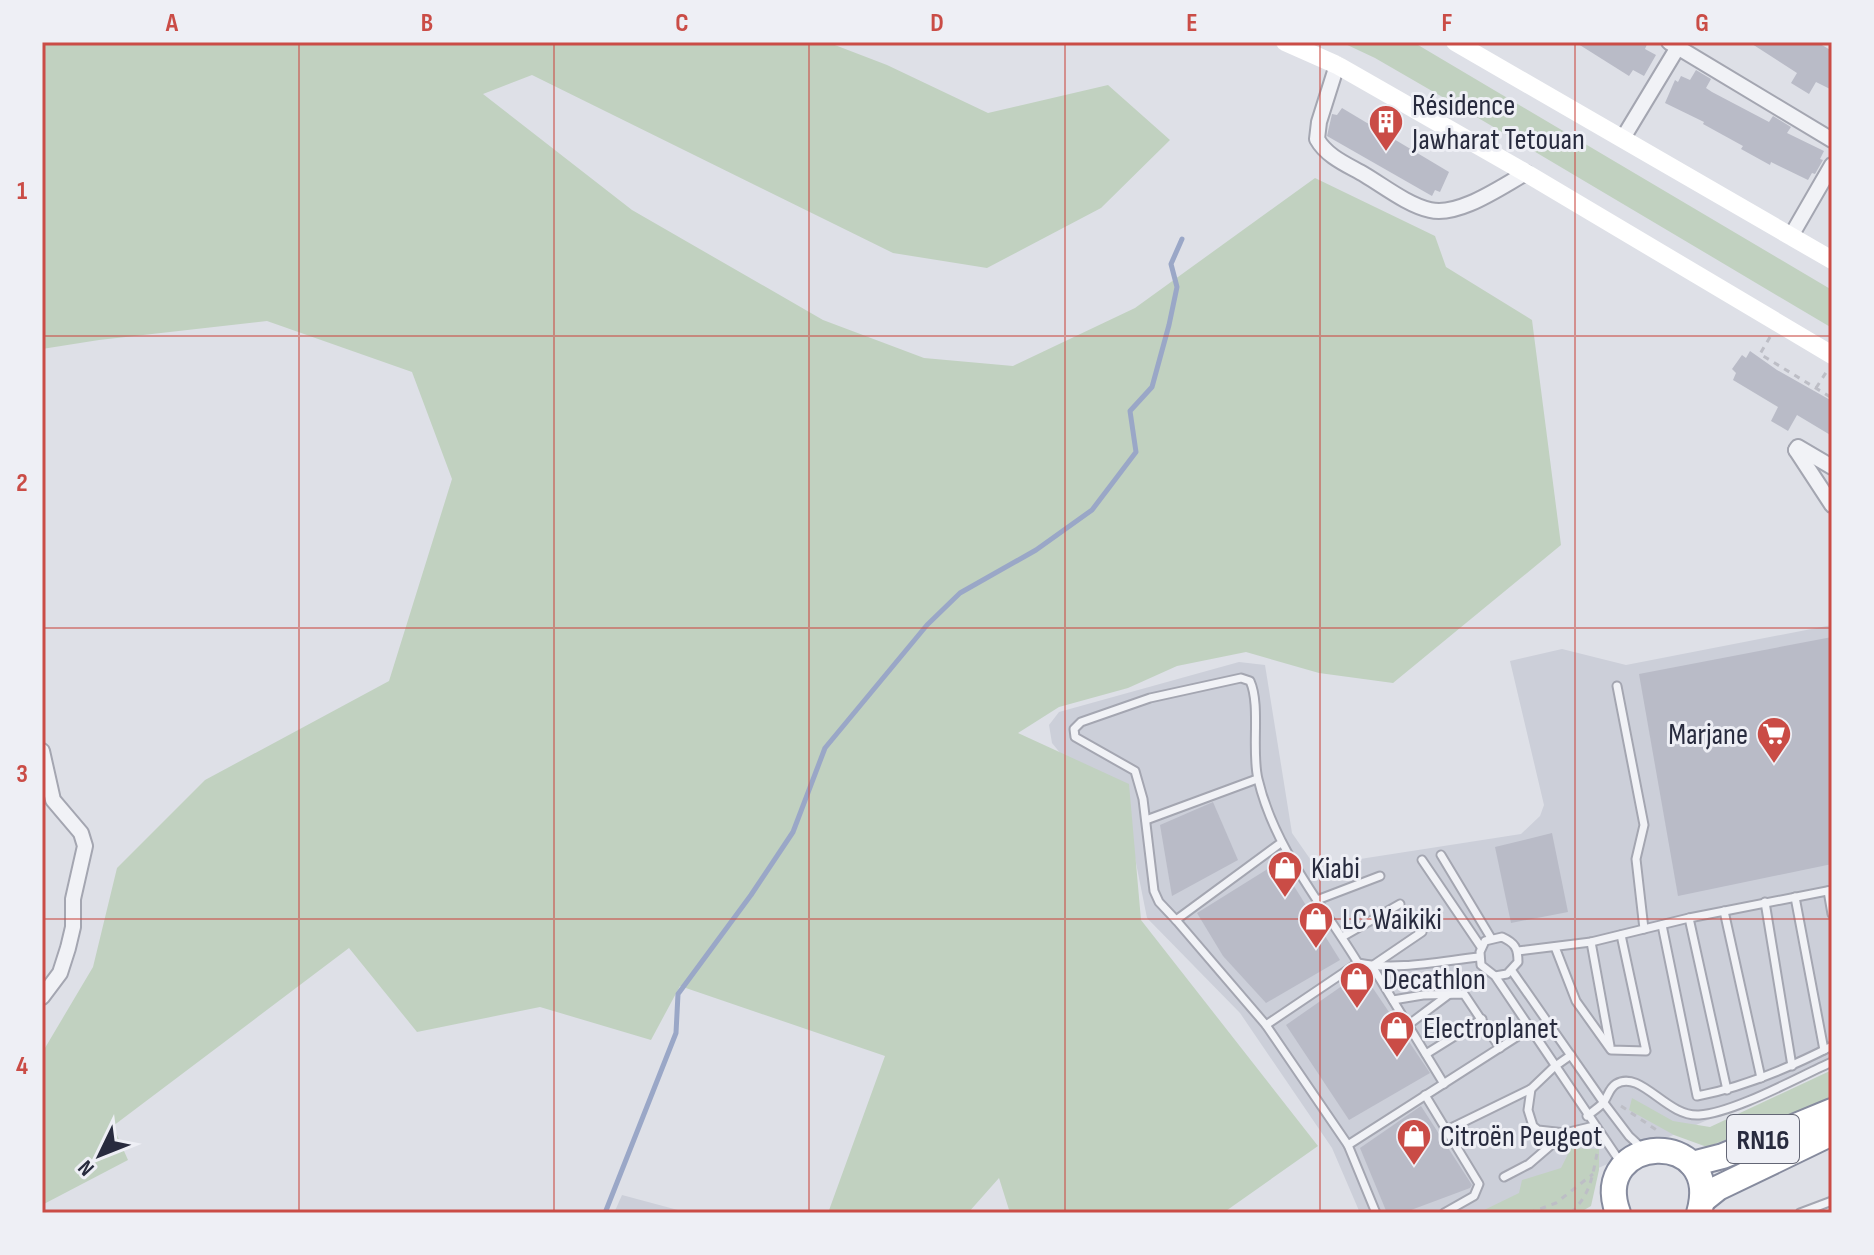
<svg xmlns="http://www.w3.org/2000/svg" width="1874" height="1255" font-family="'Sofia Sans Condensed',sans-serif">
<rect width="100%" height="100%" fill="#dee0e7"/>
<!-- built -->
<g fill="#cccfd9">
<path d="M1832 625V1065L1496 1213H1360L1332 1148 1240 1013 1147 918 1121 788 1065 759 1052 743 1049 725 1059 712 1239 662 1265 665 1292 833 1315 866 1521 834 1540 816 1544 805 1510 661 1562 649 1626 665Z"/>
<path d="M622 1195 689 1213H614Z"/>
</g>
<!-- green -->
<g fill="#c1d1c0">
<path d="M42 42H827L887 65 988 113 1108 85 1170 140 1101 208 987 268 893 253 532 75 483 94 632 210 823 320 924 358 1013 366 1135 308 1315 178 1435 236 1446 267 1532 320 1561 545 1393 683 1319 673 1246 652 1177 666 1128 688 1059 707 1018 733 1129 784 1141 920 1318 1146 1223 1213H1010L999 1178 968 1213H828L885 1056 680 986 651 1040 540 1007 417 1032 349 948 113 1126 128 1160 42 1205V1053L93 967 117 868 205 780 389 681 452 479 412 372 267 321 99 340 42 349Z"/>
<path d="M1341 42H1413L1832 290V328L1458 106 1375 58Z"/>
<path d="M1832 1070V1098L1707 1147 1674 1135 1629 1110 1632 1098 1673 1121 1710 1127Z"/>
<path d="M1571 1148 1599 1149V1170L1591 1206 1579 1213H1478L1519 1193 1522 1180 1561 1168Z"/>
</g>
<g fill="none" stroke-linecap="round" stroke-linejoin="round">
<!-- stream -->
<path stroke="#9aa7c7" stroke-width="5" d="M605 1213 676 1033 678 994 751 895 793 832 825 748 927 625 960 593 1036 550 1092 510 1136 452 1130 411 1152 387 1169 325 1177 287 1171 264 1182 239"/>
</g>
<!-- building -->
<g fill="#b9bbc7">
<path d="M1575 42H1648L1645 49 1656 55 1644 76 1633 70 1629 76Z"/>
<path d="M1749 42H1817L1832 51V90L1816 82 1809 94 1791 83 1797 73Z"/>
<path d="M1696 70 1711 79 1706 88 1712 92 1769 122 1773 116 1791 127 1787 133 1824 151 1820 159 1823 160 1815 174 1812 173 1808 180 1771 162 1770 165 1741 149 1743 146 1703 124 1704 122 1665 103 1675 80 1678 82 1681 76 1690 80Z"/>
<path d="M1342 108 1449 172 1440 192 1435 190 1432 196 1327 136 1332 114 1337 115Z"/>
<path d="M1750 351 1777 370 1832 401V436L1797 415 1788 431 1771 421 1778 407 1733 380 1736 373 1732 369 1742 355 1746 358Z"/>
<path d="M1832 637V864L1678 896 1639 674Z"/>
<path d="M1213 802 1238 860 1172 896 1160 825Z"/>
<path d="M1552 833 1568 912 1511 923 1495 847Z"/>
<path d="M1279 862 1340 960 1266 1003 1223 956 1197 913Z"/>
<path d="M1362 972 1430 1073 1349 1120 1286 1025Z"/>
<path d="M1421 1106 1472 1185 1470 1188 1403 1213H1387L1360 1148Z"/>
</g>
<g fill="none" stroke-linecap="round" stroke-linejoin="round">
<defs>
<g id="lane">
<path d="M1617 686 1644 825 1636 859 1644 929"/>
<path d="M1146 820 1257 779"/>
<path d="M1282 842 1176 920 1159 902 1154 891 1143 799 1135 771 1075 737 1074 729 1081 722 1150 698 1241 678 1250 681C1261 705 1251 751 1258 779 1274 848 1322 904 1358 963"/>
<path d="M1441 855 1491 938"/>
<path d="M1422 860 1481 947"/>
<path d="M1828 891 1832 914"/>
<path d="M1795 897 1824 1050"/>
<path d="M1317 900 1380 876"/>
<path d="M1765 902 1792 1066"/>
<path d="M1724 911 1761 1078"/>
<path d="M1689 918 1727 1090"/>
<path d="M1176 920 1266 1025 1348 1145 1376 1213"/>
<path d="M1662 925 1697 1096C1745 1087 1789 1068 1832 1046"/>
<path d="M1422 932 1372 966 1444 1084"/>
<path d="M1342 937 1400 904"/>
<path d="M1591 942 1610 1046"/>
<path d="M1555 947 1576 1001 1611 1050 1646 1051 1621 935"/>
<path d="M1518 951 1591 942 1689 918 1832 890"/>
<path d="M1512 971 1604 1103 1629 1136 1644 1150"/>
<path d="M1495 976 1507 974 1518 962C1518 948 1515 943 1502 937L1485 941 1480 952 1481 965 1495 976 1621 1163"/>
<path d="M1393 1000 1423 995 1464 994 1500 1048"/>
<path d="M1266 1025 1358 963C1396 971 1441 961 1479 957"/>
<path d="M1408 1025 1448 995"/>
<path d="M1426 1054 1482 1019"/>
<path d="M1531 1089 1528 1110 1533 1126 1538 1130 1565 1133 1594 1126"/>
<path d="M1425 1095 1479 1184 1474 1196 1444 1213"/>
<path d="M1587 1116C1592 1112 1598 1108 1602 1104 1608 1098 1608 1089 1616 1084 1641 1069 1666 1117 1699 1115 1734 1113 1798 1077 1832 1062"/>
<path d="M1447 1130 1531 1089 1554 1067 1571 1055"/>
<path d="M1348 1145 1529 1029"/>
<path d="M1504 1177 1529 1164 1565 1133"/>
<path d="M1800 1213 1832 1201"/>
</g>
<g id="street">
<path d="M1669 42 1832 140"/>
<path d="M1337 65 1319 122 1317 139C1327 157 1348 165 1365 175 1385 187 1408 205 1430 210 1459 217 1502 186 1526 173"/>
<path d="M1623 138 1681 42"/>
<path d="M1791 236 1832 165"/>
<path d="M1796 450 1832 505"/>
<path d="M1796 450 1798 447 1832 467"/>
<path d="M42 751 53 800 81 833 85 846 73 899V927L68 948 60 973 42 997"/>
</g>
<g id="highway">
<path d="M1692 1164 1723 1156 1832 1111"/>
<path d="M1703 1200 1718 1188 1832 1133"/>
<path d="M1618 1213C1589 1134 1724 1126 1699 1213"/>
</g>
</defs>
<!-- lane casing -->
<use href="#lane" stroke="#a4a6b1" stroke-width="11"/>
<!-- street casing -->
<use href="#street" stroke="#a4a6b1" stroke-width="18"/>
<!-- highway casing -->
<use href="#highway" stroke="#868b9e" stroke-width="28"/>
<!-- path -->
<g stroke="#bdbec6" stroke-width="3" stroke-dasharray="6 6" stroke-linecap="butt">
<path d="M1770 337 1760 354 1832 398"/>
<path d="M1816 388 1827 371"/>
<path d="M1621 1106 1658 1131"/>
<path d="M1529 1213 1556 1203 1593 1174"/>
<path d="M1571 1213C1592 1192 1592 1176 1598 1149"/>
</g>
<!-- lane -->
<use href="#lane" stroke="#f1f2f6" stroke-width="7"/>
<!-- street -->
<use href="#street" stroke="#f1f2f6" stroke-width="14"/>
<!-- secondary -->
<g stroke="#fff" stroke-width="18">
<path d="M1285 42 1337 65 1526 173 1832 355"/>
<path d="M1455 42 1832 260"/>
</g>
<!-- highway -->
<use href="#highway" stroke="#fff" stroke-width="24"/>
</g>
<!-- grid -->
<path fill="none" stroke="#ca4c46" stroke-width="2" stroke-opacity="0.55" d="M299 42V1213M554 42V1213M809 42V1213M1065 42V1213M1320 42V1213M1575 42V1213M42 336H1832M42 628H1832M42 919H1832"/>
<!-- icons -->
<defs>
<symbol id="building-pin" viewBox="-11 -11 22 30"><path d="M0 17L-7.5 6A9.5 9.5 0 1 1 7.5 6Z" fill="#ca4c46" stroke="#eeeff5"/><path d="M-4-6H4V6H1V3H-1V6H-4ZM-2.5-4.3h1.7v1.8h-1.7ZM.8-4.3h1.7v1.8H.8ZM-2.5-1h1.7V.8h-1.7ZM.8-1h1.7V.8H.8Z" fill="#fff"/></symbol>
<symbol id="supermarket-pin" viewBox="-11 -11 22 30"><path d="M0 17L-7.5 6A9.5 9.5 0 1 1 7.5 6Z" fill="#ca4c46" stroke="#eeeff5"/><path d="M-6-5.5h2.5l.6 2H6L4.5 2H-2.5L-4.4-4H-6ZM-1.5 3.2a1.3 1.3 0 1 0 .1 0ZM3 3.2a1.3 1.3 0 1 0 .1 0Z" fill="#fff"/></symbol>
<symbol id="shop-pin" viewBox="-11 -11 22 30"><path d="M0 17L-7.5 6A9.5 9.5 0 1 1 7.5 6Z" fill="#ca4c46" stroke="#eeeff5"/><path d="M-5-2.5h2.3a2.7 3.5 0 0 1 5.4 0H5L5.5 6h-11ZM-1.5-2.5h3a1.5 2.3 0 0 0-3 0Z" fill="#fff"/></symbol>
</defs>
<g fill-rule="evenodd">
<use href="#building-pin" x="1366" y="102" width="40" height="54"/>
<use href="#supermarket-pin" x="1754" y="714" width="40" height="54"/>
<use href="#shop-pin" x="1265" y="848" width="40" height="54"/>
<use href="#shop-pin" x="1296" y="899" width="40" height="54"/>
<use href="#shop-pin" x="1337" y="959" width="40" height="54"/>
<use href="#shop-pin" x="1377" y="1008" width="40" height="54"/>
<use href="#shop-pin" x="1394" y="1116" width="40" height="54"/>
</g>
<g text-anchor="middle" stroke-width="6" stroke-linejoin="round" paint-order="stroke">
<!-- shield labels -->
<rect fill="#eeeff5" stroke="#636675" stroke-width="2" x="1727" y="1115" width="72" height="48" rx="6"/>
<g font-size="28" font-weight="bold" fill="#282b3e">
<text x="1763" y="1149">RN16</text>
</g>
<!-- poi labels -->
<g font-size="30" fill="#282b3e" stroke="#eeeff5" text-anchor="start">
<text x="1412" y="115">Résidence<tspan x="1412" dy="34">Jawharat Tetouan</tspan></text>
<text x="1748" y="744" text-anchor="end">Marjane</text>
<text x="1311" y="878">Kiabi</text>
<text x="1342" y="929">LC Waikiki</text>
<text x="1383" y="989">Decathlon</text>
<text x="1423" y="1038">Electroplanet</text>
<text x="1440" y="1146">Citroën Peugeot</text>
</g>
</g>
<!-- border -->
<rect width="1874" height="1255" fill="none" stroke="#eeeff5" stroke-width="88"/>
<!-- north arrow -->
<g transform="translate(100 1155) rotate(227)" stroke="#eeeff5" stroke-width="6" paint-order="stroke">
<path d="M0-6L14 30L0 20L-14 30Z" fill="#282b3e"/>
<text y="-12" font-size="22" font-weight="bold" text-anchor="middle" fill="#282b3e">N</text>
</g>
<rect x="44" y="44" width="1786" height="1167" fill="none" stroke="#ca4c46" stroke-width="3"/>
<g font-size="26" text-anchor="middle" font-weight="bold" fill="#ca4c46">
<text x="172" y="31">A</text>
<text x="427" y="31">B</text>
<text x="682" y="31">C</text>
<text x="937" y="31">D</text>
<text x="1192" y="31">E</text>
<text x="1447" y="31">F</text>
<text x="1702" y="31">G</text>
<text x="22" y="199">1</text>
<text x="22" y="491">2</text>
<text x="22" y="782">3</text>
<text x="22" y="1074">4</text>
</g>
</svg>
